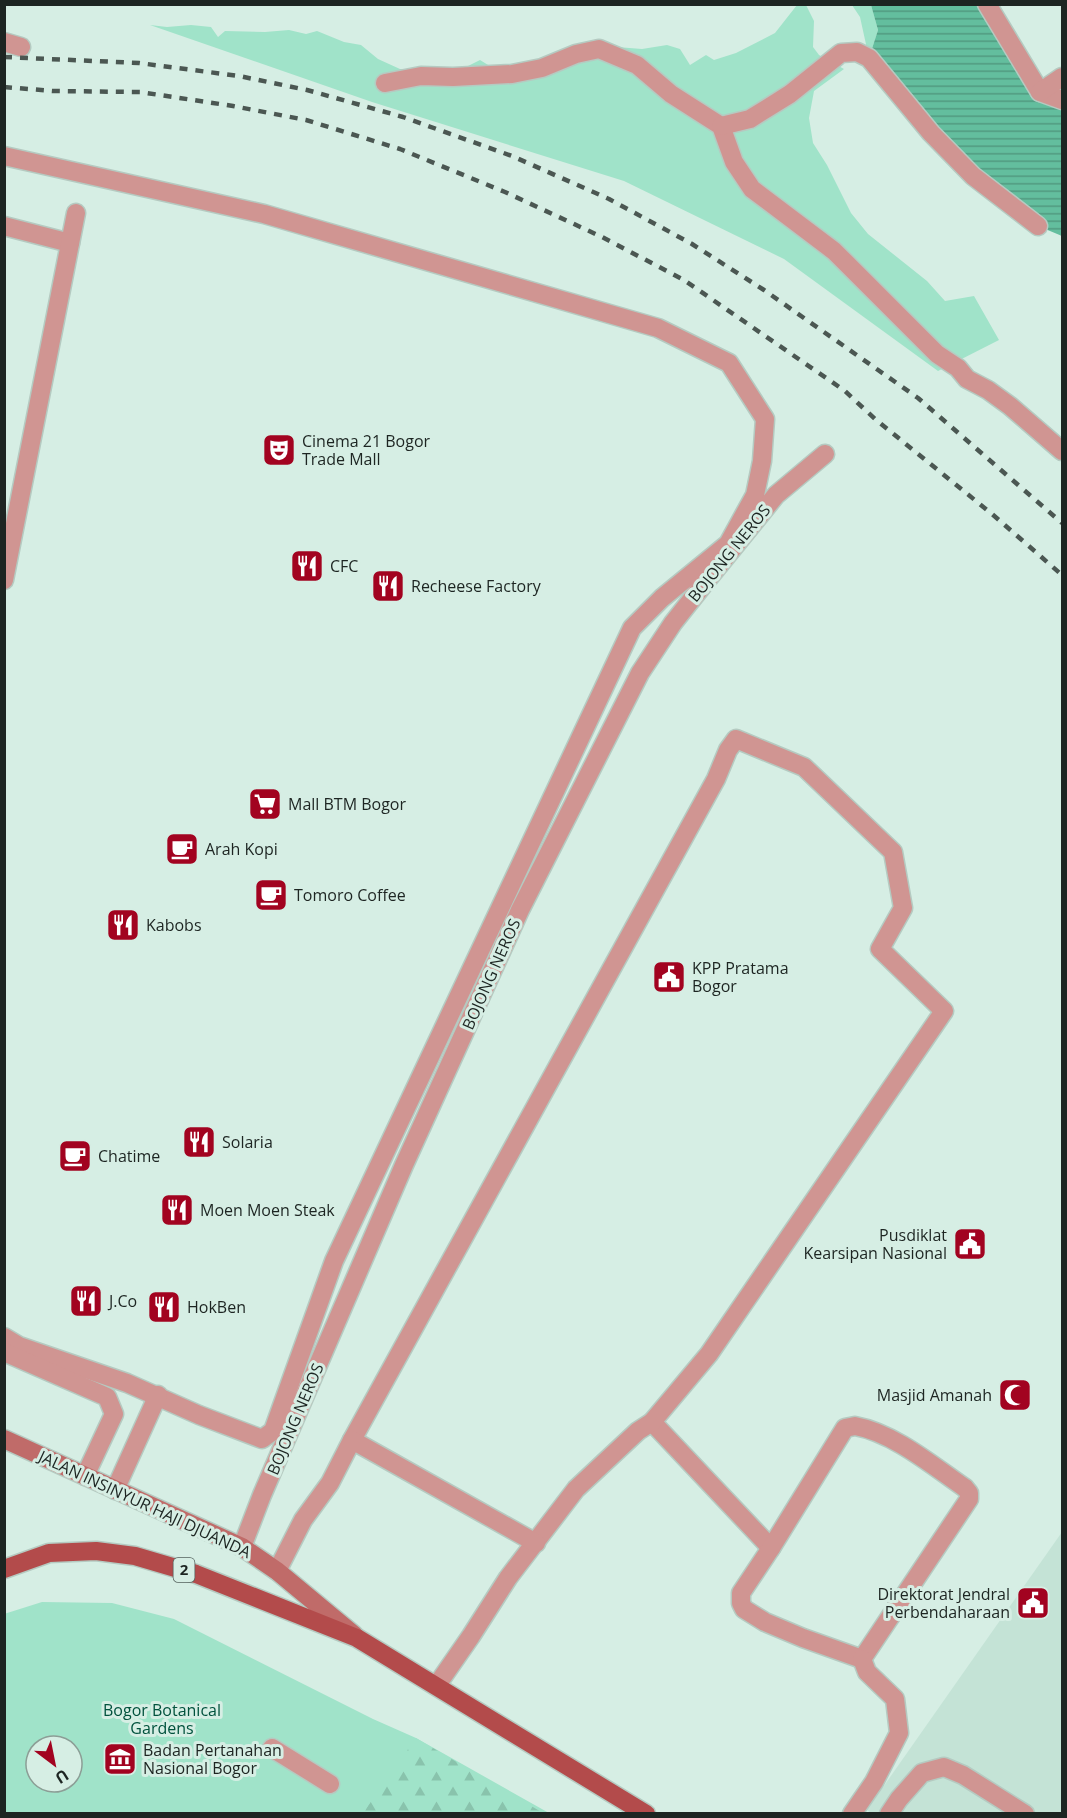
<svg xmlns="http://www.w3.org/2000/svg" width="1067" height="1818" font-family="'Open Sans',sans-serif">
<defs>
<pattern id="forest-firs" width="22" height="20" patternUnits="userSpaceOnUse" patternTransform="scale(1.5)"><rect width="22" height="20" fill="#a0e3c9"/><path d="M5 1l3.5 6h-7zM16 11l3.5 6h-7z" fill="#89c3ac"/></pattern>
<pattern id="water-rules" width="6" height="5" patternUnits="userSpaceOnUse" patternTransform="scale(1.5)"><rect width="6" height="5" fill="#63be9e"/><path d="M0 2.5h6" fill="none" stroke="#519a80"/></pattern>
</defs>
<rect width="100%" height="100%" fill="#d6eee4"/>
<!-- built -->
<path fill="#c4e3d6" d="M1062 1532V1813L872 1814 867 1810Z"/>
<!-- green -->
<g fill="#a0e3c9" fill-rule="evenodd">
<path d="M797 5H806L814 21 813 47 819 55 844 69 814 91 809 118 813 143 827 165 851 213 868 234 927 281 945 301 974 296 999 340 938 371 784 259 624 181 372 102 150 25 167 27 191 25 211 27 218 37 225 31 265 32 289 30 306 34 317 31 344 42 361 45 378 59 400 69 458 71 480 60 493 68 545 61 593 41 617 47 642 49 667 45 680 49 690 65 706 55 714 60 736 53 775 33Z"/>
<path d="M852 5H871L878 30 869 58 860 17Z"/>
<path d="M42 1602 112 1603 174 1619 373 1719 416 1738 549 1813H5L4 1614ZM36 1746H72V1782H36Z"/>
</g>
<!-- forest -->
<path fill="url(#forest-firs)" d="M416 1738 543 1813H363Z"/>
<!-- water -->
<path fill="url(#water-rules)" d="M871 5H990L1040 91 1062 100V236L1038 226 973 176 869 58 878 30Z"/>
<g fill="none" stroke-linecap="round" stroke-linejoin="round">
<defs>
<g id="service">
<path d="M4 156 264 214 658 328 729 363 765 419 762 461 755 495 728 544 662 598 632 628 334 1261 273 1431 262 1439 199 1415 127 1383 19 1346 4 1337"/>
<path d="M4 226 70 243"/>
<path d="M4 580 76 213"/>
<path d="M4 1352 107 1397 114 1414 85 1476"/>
<path d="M652 1422 771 1548"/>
<path d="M855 1426C894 1433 933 1466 965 1488L969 1493V1499L862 1659 803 1638 765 1622 744 1609 741 1603V1593L771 1548 845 1428Z"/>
<path d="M352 1440 716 779 728 750 736 739 804 767 893 852 903 908 880 949 944 1011 709 1354 652 1422 638 1431 576 1489 508 1578 471 1636 437 1685"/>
<path d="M115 1490 158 1395"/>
<path d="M277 1571 303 1520 330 1483 352 1440 536 1543"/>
<path d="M272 1748 330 1784"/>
<path d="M852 1814 874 1782 899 1733 895 1699 867 1672 862 1659"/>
<path d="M889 1814 899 1799 922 1773 944 1767 963 1775 1025 1814"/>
</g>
<g id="minor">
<path d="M987 4 1040 92 1062 100"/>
<path d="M4 42 21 47"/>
<path d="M385 83 421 76 453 77 512 74 542 68 576 54 599 49 637 65 671 94 721 126 734 162 752 189 834 251 937 354 958 368 967 379 988 390 1010 406 1062 451"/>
<path d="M1040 92 1062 77"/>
<path d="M721 126 750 119 790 94 841 53 857 52 869 58 931 133 973 176 1038 226"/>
<path d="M242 1547 262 1495 404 1165 520 910 640 673 673 623 707 580 776 495 825 454"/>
</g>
<path id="secondary" d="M4 1439 242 1547 277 1571 354 1635"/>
<path id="primary" d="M4 1569 49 1553 96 1551 135 1556 196 1574 357 1638 646 1814"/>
</defs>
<!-- service casing -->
<use href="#service" stroke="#b5cac1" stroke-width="21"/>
<!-- minor casing -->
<use href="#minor" stroke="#b5cac1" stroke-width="21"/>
<!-- secondary casing -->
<use href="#secondary" stroke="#b5cac1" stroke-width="21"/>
<!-- primary casing -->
<use href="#primary" stroke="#b5cac1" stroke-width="21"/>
<!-- service -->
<use href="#service" stroke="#d09592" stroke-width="18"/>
<!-- minor -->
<use href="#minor" stroke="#d09592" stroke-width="18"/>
<!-- secondary -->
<use href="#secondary" stroke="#c06b69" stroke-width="18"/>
<!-- primary -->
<use href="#primary" stroke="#b34b4b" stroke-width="18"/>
<!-- rail -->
<g stroke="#4b5752" stroke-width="4.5" stroke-dasharray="8 8" stroke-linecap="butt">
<path d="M4 57 139 63 239 76 307 90 403 117 512 156 609 199 692 244 764 290 918 398 1062 523"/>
<path d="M4 87 53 91 140 92 233 106 306 120 400 149 505 192 602 237 684 280 845 391 875 419 992 514 1062 575"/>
</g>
</g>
<!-- icons -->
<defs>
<symbol id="theatre-square" viewBox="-11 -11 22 22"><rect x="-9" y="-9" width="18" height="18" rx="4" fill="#a20320" stroke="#d6eee4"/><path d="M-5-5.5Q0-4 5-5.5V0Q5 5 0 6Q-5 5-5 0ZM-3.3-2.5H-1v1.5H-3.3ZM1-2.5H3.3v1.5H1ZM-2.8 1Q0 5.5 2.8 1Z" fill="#fff"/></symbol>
<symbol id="restaurant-square" viewBox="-11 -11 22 22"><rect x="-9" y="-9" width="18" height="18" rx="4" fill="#a20320" stroke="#d6eee4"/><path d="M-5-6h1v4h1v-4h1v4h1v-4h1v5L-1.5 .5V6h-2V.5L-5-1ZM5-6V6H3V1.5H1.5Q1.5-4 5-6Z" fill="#fff"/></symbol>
<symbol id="supermarket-square" viewBox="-11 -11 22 22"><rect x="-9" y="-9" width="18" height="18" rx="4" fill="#a20320" stroke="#d6eee4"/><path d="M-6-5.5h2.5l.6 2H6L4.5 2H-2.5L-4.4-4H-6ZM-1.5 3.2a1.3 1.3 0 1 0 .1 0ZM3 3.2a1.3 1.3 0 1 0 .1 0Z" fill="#fff"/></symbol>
<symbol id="cafe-square" viewBox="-11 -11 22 22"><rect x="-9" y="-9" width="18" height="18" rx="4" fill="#a20320" stroke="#d6eee4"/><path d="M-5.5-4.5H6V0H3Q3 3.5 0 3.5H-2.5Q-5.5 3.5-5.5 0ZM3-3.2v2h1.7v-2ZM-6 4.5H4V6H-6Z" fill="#fff"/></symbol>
<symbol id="civic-square" viewBox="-11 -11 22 22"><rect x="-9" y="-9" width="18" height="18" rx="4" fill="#a20320" stroke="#d6eee4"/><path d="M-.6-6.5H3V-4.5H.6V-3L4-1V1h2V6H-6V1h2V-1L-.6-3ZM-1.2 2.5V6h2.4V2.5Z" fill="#fff"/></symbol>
<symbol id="mosque-square" viewBox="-11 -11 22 22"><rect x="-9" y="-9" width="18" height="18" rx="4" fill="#a20320" stroke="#d6eee4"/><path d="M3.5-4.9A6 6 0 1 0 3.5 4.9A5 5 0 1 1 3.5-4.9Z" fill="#fff"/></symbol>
<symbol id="museum-square" viewBox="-11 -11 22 22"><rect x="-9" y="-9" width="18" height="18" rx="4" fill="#a20320" stroke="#d6eee4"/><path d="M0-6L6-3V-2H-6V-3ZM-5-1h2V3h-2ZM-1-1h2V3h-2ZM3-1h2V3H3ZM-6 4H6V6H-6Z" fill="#fff"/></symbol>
</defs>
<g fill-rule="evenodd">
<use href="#theatre-square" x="260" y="431" width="38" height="38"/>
<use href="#restaurant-square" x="288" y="547" width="38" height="38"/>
<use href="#restaurant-square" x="369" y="567" width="38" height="38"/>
<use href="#supermarket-square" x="246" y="785" width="38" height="38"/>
<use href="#cafe-square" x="163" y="830" width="38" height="38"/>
<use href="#cafe-square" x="252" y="876" width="38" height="38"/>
<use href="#restaurant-square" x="104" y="906" width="38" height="38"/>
<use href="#civic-square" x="650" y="958" width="38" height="38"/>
<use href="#restaurant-square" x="180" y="1123" width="38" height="38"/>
<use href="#cafe-square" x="56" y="1137" width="38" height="38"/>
<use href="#restaurant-square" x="158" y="1191" width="38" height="38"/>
<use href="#civic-square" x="951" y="1225" width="38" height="38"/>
<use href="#restaurant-square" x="67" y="1282" width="38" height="38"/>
<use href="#restaurant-square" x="145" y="1288" width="38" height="38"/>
<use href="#mosque-square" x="996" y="1376" width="38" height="38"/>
<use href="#civic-square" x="1014" y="1584" width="38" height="38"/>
<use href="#museum-square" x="101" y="1740" width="38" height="38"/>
</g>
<g text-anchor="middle" stroke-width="6" stroke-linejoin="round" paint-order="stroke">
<!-- shield labels -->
<rect fill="#d6eee4" stroke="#54615c" stroke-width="1.5" x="173.5" y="1558" width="21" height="24" rx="4.5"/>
<g font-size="15" font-weight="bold" fill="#1d2522">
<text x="184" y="1575">2</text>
</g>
<!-- poi labels -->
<g font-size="16" fill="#1d2522" stroke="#d6eee4" text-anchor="start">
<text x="302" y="447">Cinema 21 Bogor<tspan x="302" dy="18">Trade Mall</tspan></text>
<text x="330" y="572">CFC</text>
<text x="411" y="592">Recheese Factory</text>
<text x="288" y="810">Mall BTM Bogor</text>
<text x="205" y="855">Arah Kopi</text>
<text x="294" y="901">Tomoro Coffee</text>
<text x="146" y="931">Kabobs</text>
<text x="692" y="974">KPP Pratama<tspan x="692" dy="18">Bogor</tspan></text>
<text x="222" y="1148">Solaria</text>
<text x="98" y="1162">Chatime</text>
<text x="200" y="1216">Moen Moen Steak</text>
<text x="947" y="1241" text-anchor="end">Pusdiklat<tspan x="947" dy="18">Kearsipan Nasional</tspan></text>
<text x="109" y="1307">J.Co</text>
<text x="187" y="1313">HokBen</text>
<text x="992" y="1401" text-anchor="end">Masjid Amanah</text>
<text x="1010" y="1600" text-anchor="end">Direktorat Jendral<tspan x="1010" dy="18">Perbendaharaan</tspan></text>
<text x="143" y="1756">Badan Pertanahan<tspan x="143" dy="18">Nasional Bogor</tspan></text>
</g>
<!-- street labels -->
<g font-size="16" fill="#1d2522" stroke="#d6eee4">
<text transform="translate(729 553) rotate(-51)" y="6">BOJONG NEROS</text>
<text transform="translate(491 974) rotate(-66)" y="6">BOJONG NEROS</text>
<text transform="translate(295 1419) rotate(-67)" y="6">BOJONG NEROS</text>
<text transform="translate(145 1504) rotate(25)" y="6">JALAN INSINYUR HAJI DJUANDA</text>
</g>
<!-- park labels -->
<g font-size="16" fill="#01523d" stroke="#d6eee4">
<text x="162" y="1716">Bogor Botanical<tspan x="162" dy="18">Gardens</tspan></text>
</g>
</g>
<!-- border -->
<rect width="1067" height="1818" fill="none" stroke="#1d2522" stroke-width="12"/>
<!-- north arrow -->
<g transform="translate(54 1764) rotate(148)"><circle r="28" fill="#d6eee4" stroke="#8c9e96" stroke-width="1.5"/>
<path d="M0-4.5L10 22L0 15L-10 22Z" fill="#a20320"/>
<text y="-9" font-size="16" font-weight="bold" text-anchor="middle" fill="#1d2522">U</text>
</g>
</svg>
